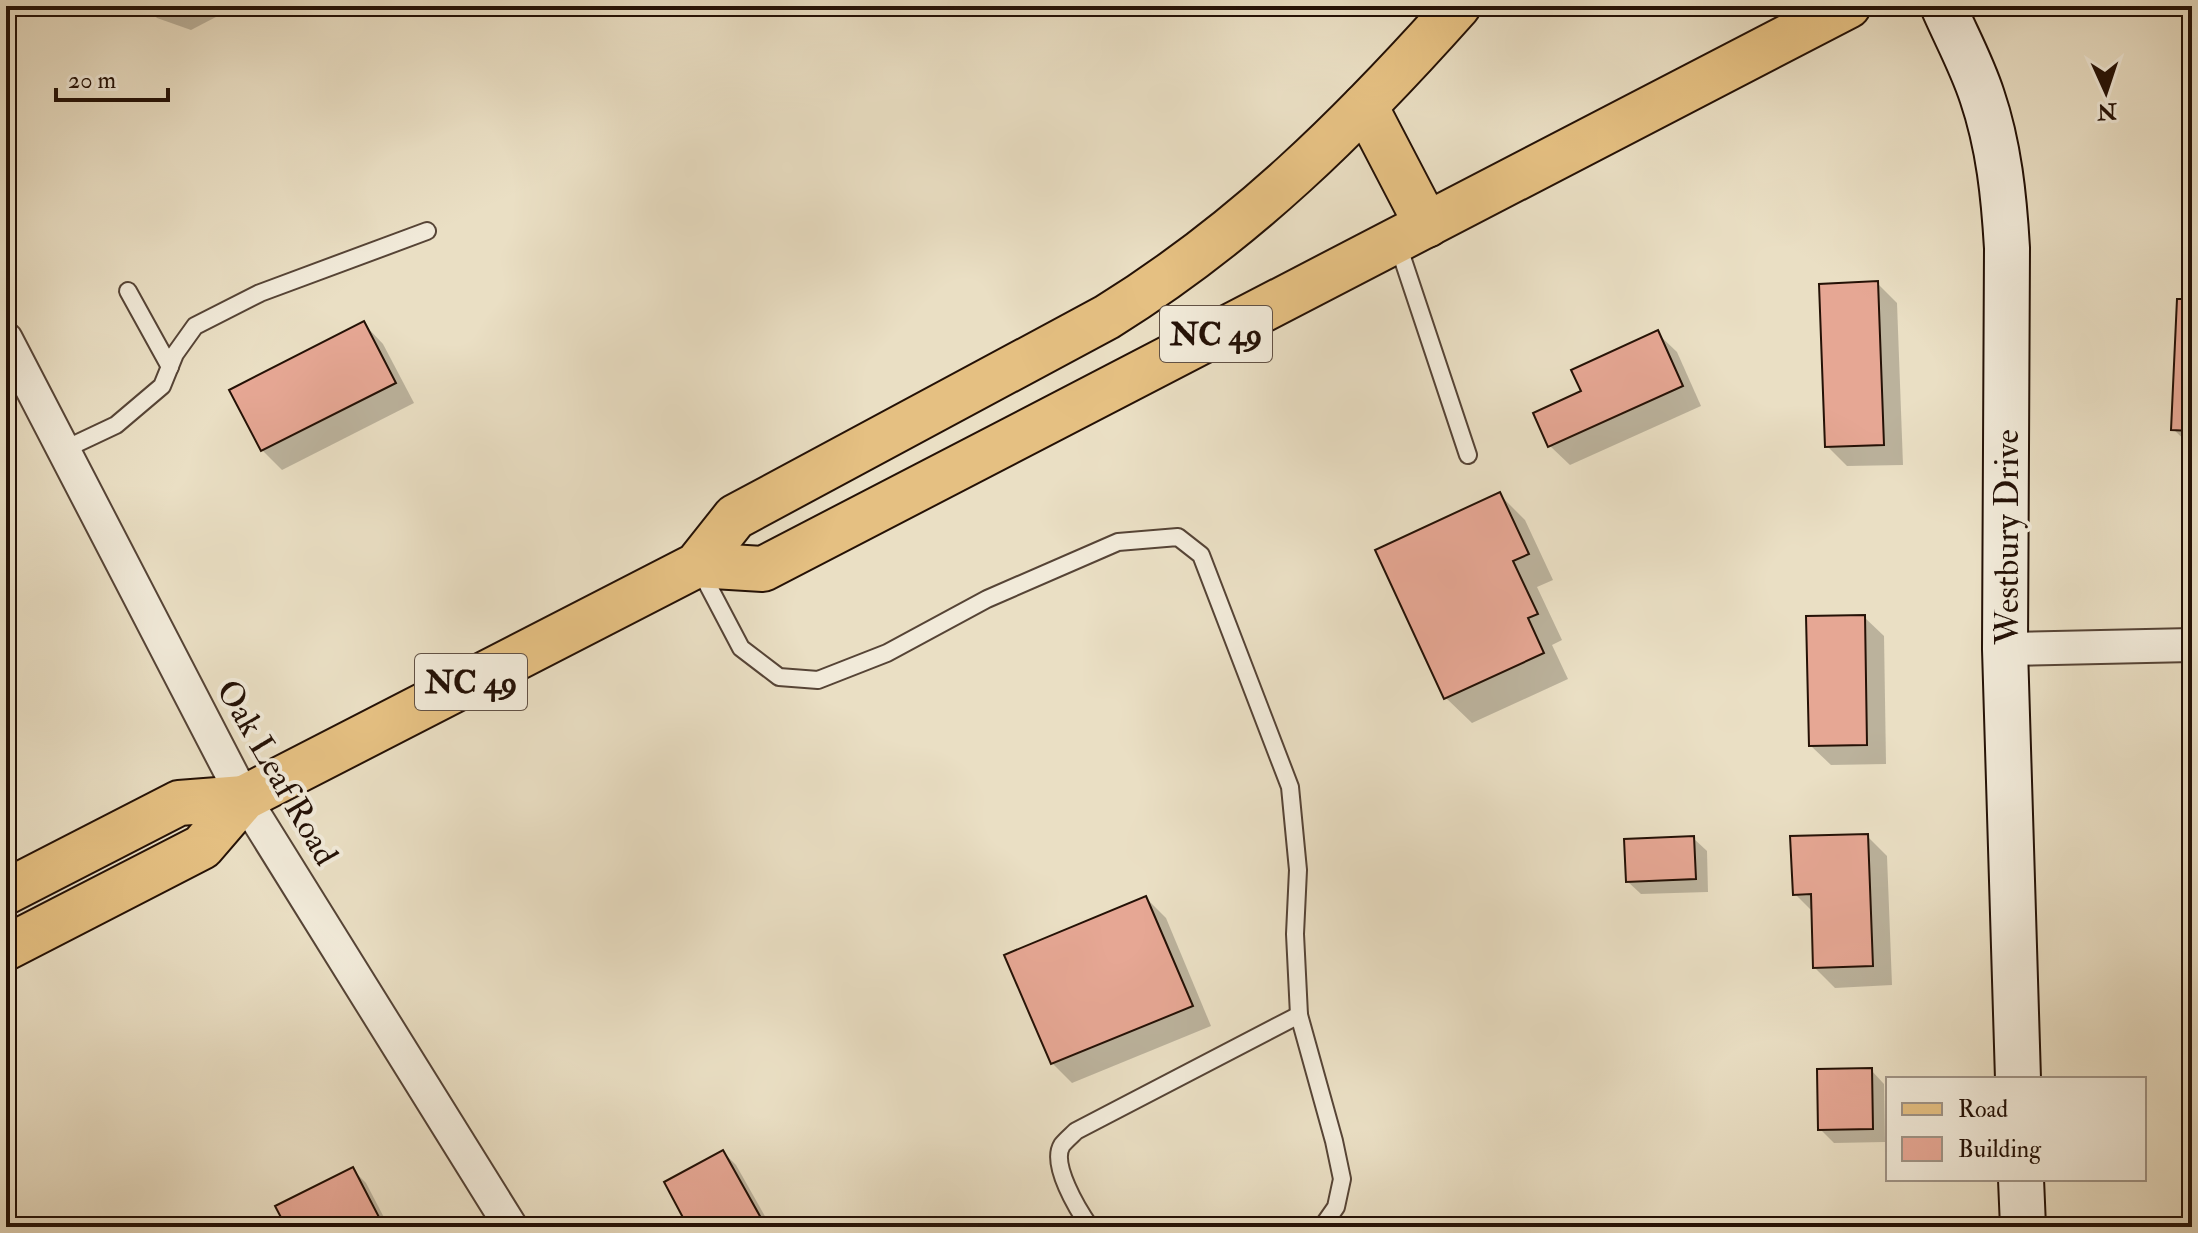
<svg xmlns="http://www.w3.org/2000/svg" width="2198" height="1233" font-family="'IM FELL Double Pica',serif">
<rect width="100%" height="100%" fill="#eadfc4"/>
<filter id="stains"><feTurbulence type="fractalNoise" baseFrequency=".0025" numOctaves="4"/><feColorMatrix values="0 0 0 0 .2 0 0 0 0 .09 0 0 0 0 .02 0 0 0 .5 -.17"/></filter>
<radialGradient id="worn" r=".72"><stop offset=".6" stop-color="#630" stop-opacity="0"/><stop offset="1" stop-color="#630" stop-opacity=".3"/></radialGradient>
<!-- shadow -->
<g fill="#0003">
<path d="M145 6H237L191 30 157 18Z"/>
<path d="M1877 283 1897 303 1903 465 1847 466 1827 446Z"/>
<path d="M2192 301V447L2173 429Z"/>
<path d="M364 324 383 344 414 403 282 470 262 450Z"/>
<path d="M1657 333 1677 352 1701 406 1570 465 1550 446Z"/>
<path d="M1500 495 1525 520 1553 580 1537 587 1562 640 1552 645 1568 679 1472 723 1446 698Z"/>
<path d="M1864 617 1884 636 1886 764 1831 765 1811 746Z"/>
<path d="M1867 836 1887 856 1892 985 1835 988 1815 968 1813 912 1795 894Z"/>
<path d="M1693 838 1707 851 1708 892 1641 894 1627 881Z"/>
<path d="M1146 898 1166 918 1211 1026 1072 1083 1052 1063Z"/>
<path d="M1871 1070 1884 1084 1885 1142 1834 1143 1820 1129Z"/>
<path d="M723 1152 736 1165 771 1227H691Z"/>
<path d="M353 1170 366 1183 389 1227H288Z"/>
</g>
<!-- building -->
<g fill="#e6a794" stroke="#241106" stroke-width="2">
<path d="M1878 281 1884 445 1825 447 1819 284Z"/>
<path d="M2177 299H2192V431L2171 430Z"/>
<path d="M364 321 396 383 261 451 229 390Z"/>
<path d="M1658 330 1683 386 1548 447 1533 413 1581 391 1571 370Z"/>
<path d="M1500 492 1529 554 1513 561 1538 614 1528 618 1544 653 1444 699 1375 550Z"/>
<path d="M1865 615 1867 745 1809 746 1806 616Z"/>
<path d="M1868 834 1873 966 1813 968 1811 894 1793 895 1790 836Z"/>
<path d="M1694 836 1696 879 1626 882 1624 839Z"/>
<path d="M1146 896 1193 1006 1051 1064 1004 955Z"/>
<path d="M1872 1068 1873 1129 1818 1130 1817 1069Z"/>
<path d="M723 1150 766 1227H688L664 1182Z"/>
<path d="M353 1167 381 1221 369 1227H286L275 1206Z"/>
</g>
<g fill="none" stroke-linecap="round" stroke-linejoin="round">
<defs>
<g id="lane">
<path d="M1397 242 1468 455"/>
<path d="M128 291 170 367"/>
<path d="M63 450 116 425 162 386 175 354 195 326 260 293 427 231"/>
<path d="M700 570 741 648 779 677 818 680 887 653 987 599 1118 542 1178 537 1201 555 1290 787 1298 870 1295 934 1299 1015 1334 1141 1342 1179 1336 1207 1322 1227"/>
<path d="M1090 1227C1078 1210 1050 1164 1062 1145 1066 1140 1072 1135 1076 1131L1299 1015"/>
</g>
<g id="street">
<path d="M6 339 244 798 511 1227"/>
<path d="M2005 649 2192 645"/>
</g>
<g id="secondary">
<path d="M1943 6C1956 36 1972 65 1982 96 1999 146 2004 197 2007 248L2005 649 2018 1079"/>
<path d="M2021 1179 2023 1227"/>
</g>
<g id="primary">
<path d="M1365 106 1427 225"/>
<path d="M697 565 763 569 1848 6"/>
<path d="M6 892 179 803 244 798"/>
<path d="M6 948 202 847 244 798 697 565 735 517 1107 317C1244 232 1351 126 1458 6"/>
</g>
</defs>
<!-- lane casing -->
<use href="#lane" stroke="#564436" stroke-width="20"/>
<!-- street casing -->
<use href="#street" stroke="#564436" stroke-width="36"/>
<!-- secondary casing -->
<use href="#secondary" stroke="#241106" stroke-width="48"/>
<!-- primary casing -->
<use href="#primary" stroke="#241106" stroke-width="48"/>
<!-- lane -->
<use href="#lane" stroke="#f1ead9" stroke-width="16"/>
<!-- street -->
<use href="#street" stroke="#f1ead9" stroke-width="32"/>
<!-- secondary -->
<use href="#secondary" stroke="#f1ead9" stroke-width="44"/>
<!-- primary -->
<use href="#primary" stroke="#e5c082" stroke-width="44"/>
</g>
<g text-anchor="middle" stroke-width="8" stroke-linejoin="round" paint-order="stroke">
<!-- shield labels -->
<g fill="#f1ead9" stroke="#625245" stroke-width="2">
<rect x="1160" y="306" width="112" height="56" rx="6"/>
<rect x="415" y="654" width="112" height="56" rx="6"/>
</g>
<g font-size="32" font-weight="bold" fill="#241106">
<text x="1216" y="345">NC 49</text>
<text x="471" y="693">NC 49</text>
</g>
<!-- street labels -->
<g font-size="34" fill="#241106" stroke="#f1ead9">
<text transform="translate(2006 537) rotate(-90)" y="12">Westbury Drive</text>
<text transform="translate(278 772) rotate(60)" y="12">Oak Leaf Road</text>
</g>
</g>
<!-- margin -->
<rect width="2198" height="1233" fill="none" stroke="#eadfc4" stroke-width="32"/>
<rect x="8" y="8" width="2182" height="1217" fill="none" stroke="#241106" stroke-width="4"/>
<rect x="16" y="16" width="2166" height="1201" fill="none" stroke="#241106" stroke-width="2"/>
<!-- legend -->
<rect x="1886" y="1077" width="260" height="104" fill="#f1ead9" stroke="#9f9385" stroke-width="2"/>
<rect x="1902" y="1103" width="40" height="12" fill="#e5c082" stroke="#9f9385" stroke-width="2"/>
<text x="1958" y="1117" font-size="24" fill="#241106">Road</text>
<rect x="1902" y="1137" width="40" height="24" fill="#e6a794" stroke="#9f9385" stroke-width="2"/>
<text x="1958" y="1157" font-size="24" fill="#241106">Building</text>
<!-- north arrow -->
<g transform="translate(2106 92) rotate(177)" stroke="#f1ead9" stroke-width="6" paint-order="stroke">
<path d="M0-6L14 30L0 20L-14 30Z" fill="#241106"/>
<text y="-12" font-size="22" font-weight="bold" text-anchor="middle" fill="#241106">N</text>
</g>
<!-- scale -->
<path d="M56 88v12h112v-12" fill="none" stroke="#241106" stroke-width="4"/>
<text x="68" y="88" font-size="24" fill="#241106" stroke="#f1ead9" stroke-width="6" paint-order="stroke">20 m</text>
<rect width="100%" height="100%" filter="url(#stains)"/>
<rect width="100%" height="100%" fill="url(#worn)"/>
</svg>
